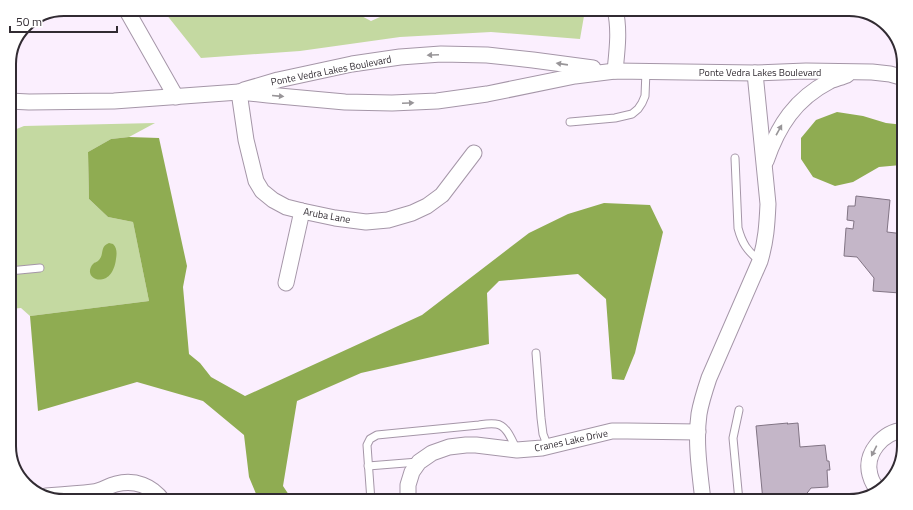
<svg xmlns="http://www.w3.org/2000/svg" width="913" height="510" font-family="'Titillium Web',sans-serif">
<rect width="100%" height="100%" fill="#fbeffe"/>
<!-- green -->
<g fill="#c4d9a1">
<path d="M162 9H352V11L371 21 398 9H581L584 16 580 39 491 32 400 37 300 51 201 58Z"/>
<path d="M155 123 129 137 111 139 88 152 89 199 108 217 133 222 149 301 30 316 21 308 9 309V132L24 126Z"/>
</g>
<!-- water -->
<g fill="#8fac52">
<path d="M837 112 863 116 886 123 904 125V167L901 165 879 167 853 182 835 186 813 177 801 159V138L816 120Z"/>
<path d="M129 137 159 138 187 266 183 287 189 354 200 363 211 377 245 396 422 315 529 233 568 214 604 203 650 205 663 232 635 353 624 380 612 379 606 299 578 274 499 281 487 293 489 344 361 373 297 401 283 486 293 501H259L249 477 244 435 203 401 137 382 38 411 30 316 149 301 133 222 108 217 89 199 88 152 111 139Z"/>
<path d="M109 243 113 244C117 248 117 253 116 259 112 292 80 279 93 264 96 261 94 264 98 261 105 255 99 247 109 243Z"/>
</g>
<!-- building -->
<g fill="#c4b6c8" stroke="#817484">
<path d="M856 196 890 200 887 232 904 234V287H900V293L873 291 874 278 857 257 844 256 846 228 853 229 854 221 847 220 848 206H855Z"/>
<path d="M788 423 787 424 798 423 800 447 825 445 827 461H829L830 470H827L828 487 811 488 804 497 805 501H763L756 426 766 425Z"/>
</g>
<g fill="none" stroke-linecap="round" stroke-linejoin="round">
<defs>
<g id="lane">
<path d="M570 122 615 118 632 114 638 109 642 103 645 96 646 71"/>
<path d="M735 158 738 228C742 243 747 251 760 261"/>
<path d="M9 271 40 268"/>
<path d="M536 353 541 418 543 434 548 447"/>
<path d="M739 410 733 438 739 501"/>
<path d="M368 466 418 462"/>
<path d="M371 501 367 445 370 439 377 435 479 425C485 424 490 423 496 424 507 425 512 441 517 450"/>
</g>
<g id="street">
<path d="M126 9 176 97"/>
<path d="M615 71C617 51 620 30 615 9"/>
<path d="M244 90 278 80 352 64 400 57 441 54 487 55 533 60 593 68"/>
<path d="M239 92 246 140 256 181 262 191 273 200 286 207 302 211 335 218 366 222 388 220 412 213 427 206 442 195 474 153"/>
<path d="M9 101 29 102 114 101 239 92 268 95 345 102 392 103 437 101 487 94 575 76 615 71 755 73 806 71 872 72 890 74 904 78"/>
<path d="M766 161C778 126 795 99 830 81 835 79 842 77 847 75"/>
<path d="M286 283 302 211"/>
<path d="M880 490C874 486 872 482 870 475 864 453 883 432 904 430"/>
<path d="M46 496C61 495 77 494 93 492 101 491 108 486 116 484 135 479 152 486 163 501"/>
<path d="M408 501V485L412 472 419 462 432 453 449 447 466 445H476L517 450 542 448 612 431H627L698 432"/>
<path d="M703 501C700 473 695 443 699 414 701 402 705 390 709 378L760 261C766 241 767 225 768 204L755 73"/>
</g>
</defs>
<!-- lane casing -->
<use href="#lane" stroke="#a596a8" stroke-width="9"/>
<!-- street casing -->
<use href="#street" stroke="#a596a8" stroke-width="17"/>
<!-- lane -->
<use href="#lane" stroke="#fff" stroke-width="7"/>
<!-- street -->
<use href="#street" stroke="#fff" stroke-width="15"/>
</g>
<!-- one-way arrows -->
<defs><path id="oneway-solid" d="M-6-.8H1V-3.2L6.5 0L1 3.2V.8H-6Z"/></defs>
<g fill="#989598">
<use href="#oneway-solid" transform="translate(433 55) rotate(177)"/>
<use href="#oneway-solid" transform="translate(562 64) rotate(-172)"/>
<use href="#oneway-solid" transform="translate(278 96) rotate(5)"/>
<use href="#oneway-solid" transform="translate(408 103) rotate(-3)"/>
<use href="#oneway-solid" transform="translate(779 130) rotate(-61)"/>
<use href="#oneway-solid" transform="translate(874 451) rotate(117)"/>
</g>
<g text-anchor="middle" stroke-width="3" stroke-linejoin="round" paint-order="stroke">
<!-- street labels -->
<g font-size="10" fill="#312b32" stroke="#fff">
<text transform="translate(331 70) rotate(-11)" y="4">Ponte Vedra Lakes Boulevard</text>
<text x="760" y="76">Ponte Vedra Lakes Boulevard</text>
<text transform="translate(327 215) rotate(10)" y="4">Aruba Lane</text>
<text transform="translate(571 440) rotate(-12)" y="4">Cranes Lake Drive</text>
</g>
</g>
<!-- crop -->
<path d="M0 0H913V510H0ZM64 16H849A48 48 0 0 1 897 64V446A48 48 0 0 1 849 494H64A48 48 0 0 1 16 446V64A48 48 0 0 1 64 16Z" fill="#fff" fill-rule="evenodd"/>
<path fill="none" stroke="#312b32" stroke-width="2" d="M64 16H849A48 48 0 0 1 897 64V446A48 48 0 0 1 849 494H64A48 48 0 0 1 16 446V64A48 48 0 0 1 64 16Z"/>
<!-- scale -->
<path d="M10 26v6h107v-6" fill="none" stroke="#312b32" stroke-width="2"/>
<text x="16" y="26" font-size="12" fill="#312b32" stroke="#ffffff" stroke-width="3" paint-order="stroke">50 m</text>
</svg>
